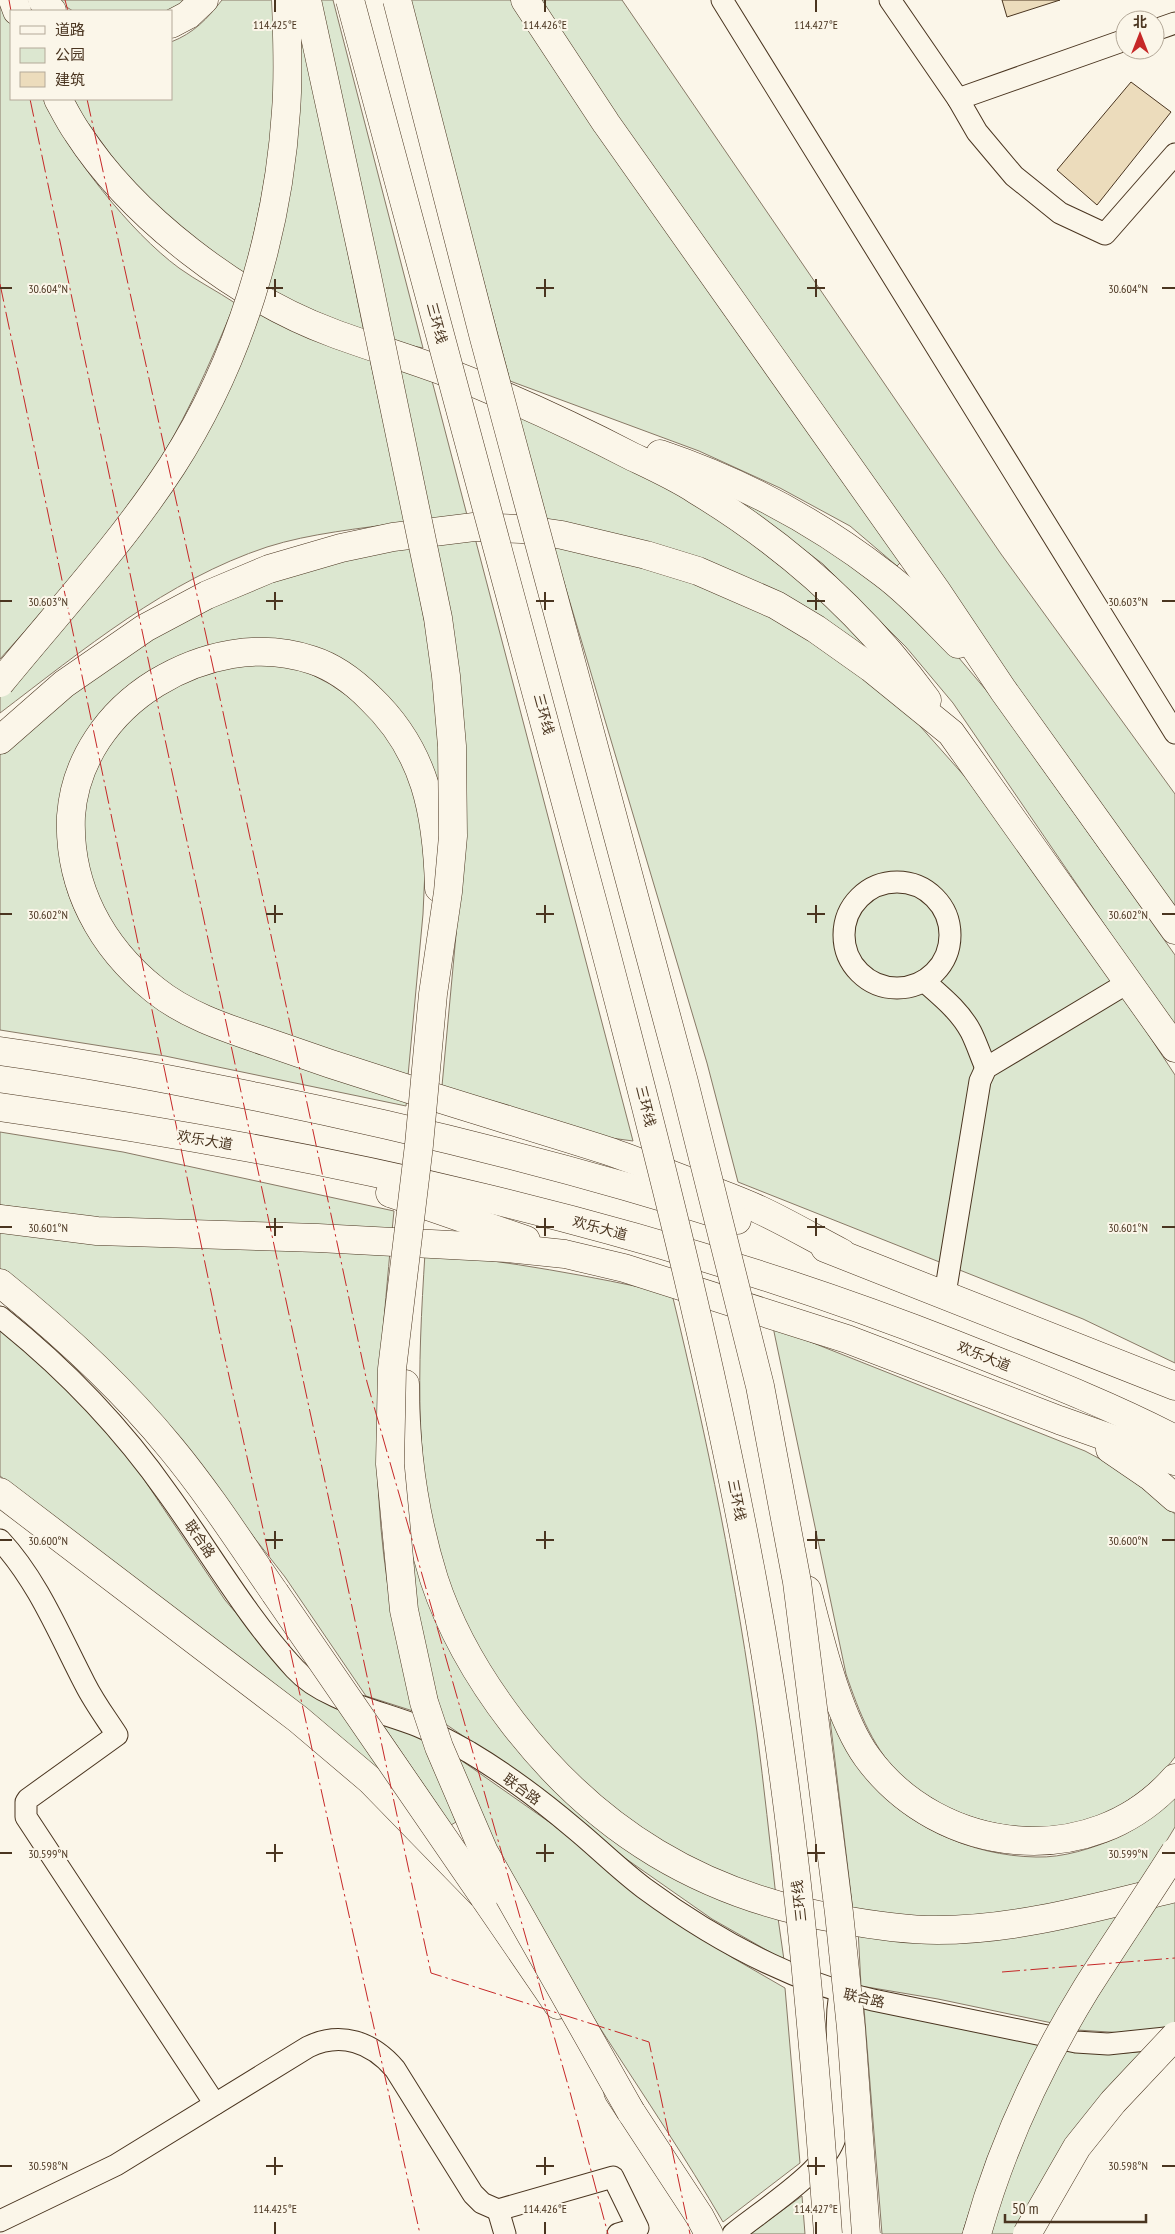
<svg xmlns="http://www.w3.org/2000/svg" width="1175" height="2234" font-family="'PT Sans Narrow','Noto Sans SC',sans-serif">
<rect width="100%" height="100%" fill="#fbf6e9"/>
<!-- green -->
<g fill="#dce7d0" stroke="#887966">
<path d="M0 0 11 18V99H43C69 154 130 232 179 268 197 281 217 291 235 303 209 366 182 429 143 486 101 548 50 603 0 659Z"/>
<path d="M55 0H186L171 11H73Z"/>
<path d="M222 0H273C275 18 277 36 277 54 275 130 263 201 244 274L185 236 121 169 82 115 74 99H171V42C194 33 207 19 222 0Z"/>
<path d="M320 0H333L423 348 393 342Z"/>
<path d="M409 0H515L904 559 897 566 850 526 780 488 699 451 510 381Z"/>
<path d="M536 0H622L1001 554 1175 794V908L1059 747Z"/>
<path d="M302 39 313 80 364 332 266 290Z"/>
<path d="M256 311 370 359 405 522C359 529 311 533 267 547 167 580 83 650 0 713V697L68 620Z"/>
<path d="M396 365 430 373 467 515 431 519Z"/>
<path d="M517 410 624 460 717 516 827 603 875 653 547 520Z"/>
<path d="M733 497 813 534 914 612 948 645 991 696 1175 955V1028L953 703 906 647 823 564Z"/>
<path d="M475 538 633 1141 611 1138 442 1086 456 935 462 843 436 542Z"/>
<path d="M552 542 643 563 748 604 833 654 912 717 967 779 1120 991 1175 1075V1363L1083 1319 738 1182 707 1063Z"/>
<path d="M411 547 432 663 441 779H435C421 755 398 704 378 686 365 674 349 665 333 656L139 679 58 836C61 893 80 934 121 974L407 1096 406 1106 165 1056 0 1030V753L111 659 243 591 324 564Z"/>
<path d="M270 663 307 672 330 684 349 697 382 728 397 748 419 802 425 870 423 914 408 1076 275 1034 182 995 123 945 94 896 82 828 88 786 109 742 125 724 164 690 227 666Z"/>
<path d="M0 1132 123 1152 394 1211 392 1231 86 1217 0 1205Z"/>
<path d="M0 1229 390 1251C383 1333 373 1418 379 1501 383 1572 396 1642 413 1711L366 1696 285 1577 152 1407 91 1343 0 1271Z"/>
<path d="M425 1253C509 1261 590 1276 672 1294 707 1438 737 1585 757 1732 764 1787 770 1842 776 1897 647 1850 530 1758 470 1633 463 1619 454 1604 449 1589 412 1481 418 1366 425 1253Z"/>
<path d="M773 1327 1085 1451 1117 1468 1175 1514V1757C1154 1786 1104 1822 1068 1826 1009 1833 950 1818 905 1779 874 1752 859 1712 846 1674Z"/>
<path d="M0 1329 45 1369 91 1415 135 1466 225 1600 290 1677 343 1710 389 1783 336 1733 0 1476Z"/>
<path d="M408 1546 557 1787 778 1918 784 1960 712 1919 602 1842 497 1759 444 1723 419 1631Z"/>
<path d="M830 1719 833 1720C843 1737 851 1758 863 1773 902 1826 972 1856 1036 1857 1063 1858 1093 1848 1117 1838 1139 1829 1157 1810 1175 1795V1827L1139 1886 972 1921 853 1911Z"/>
<path d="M381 1722 423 1738 456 1822 451 1825Z"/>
<path d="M455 1756 552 1824 658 1909 733 1958 785 1988 800 2163 723 2222C649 2095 559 1978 494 1846 479 1817 468 1786 455 1756Z"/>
<path d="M1175 1896V2023L1170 2027 1125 2033 1077 2030 1121 1958 1161 1899Z"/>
<path d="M1127 1905 1052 2023 938 1999 861 1986 858 1929Z"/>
<path d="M864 2008 1042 2044 1009 2109 987 2159 962 2234H882Z"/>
<path d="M1067 2049 1125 2053 1147 2051 1014 2234H990L1011 2167 1047 2086Z"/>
<path d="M802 2196 805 2234H750Z"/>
</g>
<!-- building -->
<g fill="#ecdcbc" stroke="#4a3520">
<path d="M1002 0H1060L1007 17Z"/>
<path d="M1131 82 1171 112 1097 205 1057 170Z"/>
</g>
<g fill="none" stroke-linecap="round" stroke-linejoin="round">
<defs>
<g id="minor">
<path d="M722 0 1175 733"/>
<path d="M890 0 958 99 977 132 1014 176 1060 213 1105 234 1175 154"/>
<path d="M1155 30 1175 23"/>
<path d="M958 99 1125 40"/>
<circle cx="897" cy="935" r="53"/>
<path d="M924 981C941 996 960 1011 971 1032 977 1044 981 1057 986 1068"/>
<path d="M945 1294 980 1081 986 1068 1129 982"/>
<path d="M0 1317C64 1368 121 1427 168 1494 210 1552 246 1616 295 1669 323 1700 380 1711 418 1726 435 1733 453 1743 469 1752 506 1774 542 1801 575 1829 598 1848 620 1870 644 1888 712 1938 790 1981 873 2000L1076 2042 1108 2044 1175 2037"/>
<path d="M0 1540C38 1581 59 1634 85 1684 94 1702 106 1718 117 1735L28 1799 26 1802V1817L215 2104"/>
<path d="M498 2210 505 2234"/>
<path d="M0 2221 116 2165 308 2047C341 2031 372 2042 395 2069L473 2194 482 2203 498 2210 613 2177 638 2228 618 2234"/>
<path d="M733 2234C761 2211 817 2176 832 2145 840 2130 841 2109 841 2092 839 2056 834 2029 840 1992"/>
</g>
<g id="highway">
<path d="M13 0 17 11"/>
<path d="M42 0 52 11"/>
<path d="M525 0 606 123 936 590 1003 690 1175 930"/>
<path d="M171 24 188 15 204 0"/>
<path d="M58 99C64 110 70 122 77 132 132 217 238 298 333 333 384 352 436 366 486 388 536 409 585 432 633 457 654 467 676 477 696 490 785 544 865 615 927 700"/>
<path d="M660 454C740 481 817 522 884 574 911 594 934 620 958 644"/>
<path d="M0 740 64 684 145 628 207 595 269 569 341 548 393 537 474 527 521 529 562 535 646 555 698 571 776 605 816 629 871 668 951 733 1175 1048"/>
<path d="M439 888C437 814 426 751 370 698 353 681 334 667 312 660 259 642 202 655 156 683 109 712 75 760 71 816 68 886 101 947 155 990 187 1016 229 1029 267 1042 309 1057 351 1071 393 1084 464 1107 536 1128 608 1151 635 1160 661 1171 688 1181 712 1191 737 1199 760 1210 788 1223 815 1239 842 1253"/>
<path d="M0 1051C87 1063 173 1080 258 1097 420 1130 580 1170 737 1220"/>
<path d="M0 1107C325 1153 648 1224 954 1344 1029 1374 1104 1402 1175 1439"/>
<path d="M390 1193 526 1240"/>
<path d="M0 1219 97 1231 318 1238 507 1248 565 1254 624 1268 847 1339 1059 1420 1175 1461"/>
<path d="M825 1248 1175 1386"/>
<path d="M0 1283C62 1333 121 1387 171 1448 209 1494 241 1544 275 1593"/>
<path d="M405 1384C405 1450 414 1515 434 1579 451 1631 480 1680 513 1723 597 1832 703 1896 839 1919 871 1925 904 1930 937 1930 1018 1930 1097 1907 1175 1888"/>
<path d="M1110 1449 1151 1477 1175 1498"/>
<path d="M0 1492 298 1719 370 1780 484 1897 558 2005"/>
<path d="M807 1590C820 1640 838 1717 867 1757 939 1856 1092 1873 1175 1778"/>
<path d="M618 2092 700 2217 709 2234"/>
</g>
</defs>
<!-- minor casing -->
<use href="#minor" stroke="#4a3520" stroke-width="23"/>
<!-- highway casing -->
<use href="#highway" stroke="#4a3520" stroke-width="29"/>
<!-- minor -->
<use href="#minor" stroke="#fbf6e9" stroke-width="21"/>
<!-- highway -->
<use href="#highway" stroke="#fbf6e9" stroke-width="28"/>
<defs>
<g id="highway-bridge">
<path d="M307 0 367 276 438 618 446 676 452 746 453 836 448 892 433 994 419 1145 392 1369 390 1464 404 1610 424 1702 439 1747 484 1852 631 2112"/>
<path d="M350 0C432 304 516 607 595 911 654 1134 711 1356 753 1583 793 1798 812 2016 828 2234"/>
<path d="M397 0 484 338 684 1082 760 1386 797 1582 839 1913 851 2028 866 2234"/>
<path d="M0 683C58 612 122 543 172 466 239 362 278 235 286 111 289 74 287 37 286 0"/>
<path d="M275 1593 484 1897"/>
<path d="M977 2234C1001 2148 1040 2064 1086 1989 1115 1943 1146 1898 1175 1852"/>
<path d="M1027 2234 1077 2147 1113 2102 1175 2036"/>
</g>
</defs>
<!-- highway-bridge casing -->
<use href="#highway-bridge" stroke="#4a3520" stroke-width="29" stroke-linecap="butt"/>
<!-- highway-bridge -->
<use href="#highway-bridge" stroke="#fbf6e9" stroke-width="28"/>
<!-- power -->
<g stroke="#c62828" stroke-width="1" stroke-dasharray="18 4 2.5 4" stroke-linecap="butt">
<path d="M9 0 11 11"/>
<path d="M65 0 68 11"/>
<path d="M30 99 163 730 431 1973 649 2042 690 2234"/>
<path d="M87 99 223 712 367 1382 570 2092 608 2234"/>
<path d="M0 284 223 1349 420 2234"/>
<path d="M1002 1972 1175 1958"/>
</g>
</g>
<!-- ticks -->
<path fill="none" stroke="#4a3520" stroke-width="2" d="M275 0V12M545 0V12M816 0V12M275 279V297M545 279V297M816 279V297M0 288H12M266 288H283M536 288H554M807 288H825M1162 288H1175M275 592V610M545 592V610M816 592V610M0 601H12M266 601H283M536 601H554M807 601H825M1162 601H1175M275 905V923M545 905V923M816 905V923M0 914H12M266 914H283M536 914H554M807 914H825M1162 914H1175M275 1218V1236M545 1218V1236M816 1218V1236M0 1227H12M266 1227H283M536 1227H554M807 1227H825M1162 1227H1175M275 1531V1549M545 1531V1549M816 1531V1549M0 1540H12M266 1540H283M536 1540H554M807 1540H825M1162 1540H1175M275 1844V1862M545 1844V1862M816 1844V1862M0 1853H12M266 1853H283M536 1853H554M807 1853H825M1162 1853H1175M275 2157V2175M545 2157V2175M816 2157V2175M0 2166H12M266 2166H283M536 2166H554M807 2166H825M1162 2166H1175M275 2222V2234M545 2222V2234M816 2222V2234"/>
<g text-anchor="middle" stroke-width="4" stroke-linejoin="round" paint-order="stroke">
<!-- street labels -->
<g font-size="14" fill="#4a3520" stroke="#fbf6e9">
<text transform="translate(437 323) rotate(75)" y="5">三环线</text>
<text transform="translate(544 714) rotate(75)" y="5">三环线</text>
<text transform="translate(646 1106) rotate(76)" y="5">三环线</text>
<text transform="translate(205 1140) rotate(10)" y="5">欢乐大道</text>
<text transform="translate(600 1228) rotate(15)" y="5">欢乐大道</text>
<text transform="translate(984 1356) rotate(22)" y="5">欢乐大道</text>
<text transform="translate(737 1500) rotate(79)" y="5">三环线</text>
<text transform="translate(200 1539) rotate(56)" y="5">联合路</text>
<text transform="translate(522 1789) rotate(36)" y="5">联合路</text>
<text transform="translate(799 1901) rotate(-96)" y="5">三环线</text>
<text transform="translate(864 1998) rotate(13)" y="5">联合路</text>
</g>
</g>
<g font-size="12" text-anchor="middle" fill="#4a3520" stroke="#fbf6e9" stroke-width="4" stroke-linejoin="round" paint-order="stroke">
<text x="275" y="29">114.425°E</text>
<text x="545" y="29">114.426°E</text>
<text x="816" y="29">114.427°E</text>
<text x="48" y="293">30.604°N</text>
<text x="1128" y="293">30.604°N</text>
<text x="48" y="606">30.603°N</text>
<text x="1128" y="606">30.603°N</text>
<text x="48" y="919">30.602°N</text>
<text x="1128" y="919">30.602°N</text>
<text x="48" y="1232">30.601°N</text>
<text x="1128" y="1232">30.601°N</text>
<text x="48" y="1545">30.600°N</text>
<text x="1128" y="1545">30.600°N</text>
<text x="48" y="1858">30.599°N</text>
<text x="1128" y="1858">30.599°N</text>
<text x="48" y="2170">30.598°N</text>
<text x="1128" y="2170">30.598°N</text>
<text x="275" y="2213">114.425°E</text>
<text x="545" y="2213">114.426°E</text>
<text x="816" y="2213">114.427°E</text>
</g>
<!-- legend -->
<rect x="10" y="10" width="162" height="90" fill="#fbf6e9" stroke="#b4a999"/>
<rect x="20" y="26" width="25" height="8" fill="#fbf6e9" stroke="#b4a999"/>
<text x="55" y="35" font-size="15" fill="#4a3520">道路</text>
<rect x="20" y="48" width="25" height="15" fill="#dce7d0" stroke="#b4a999"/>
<text x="55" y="60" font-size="15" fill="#4a3520">公园</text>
<rect x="20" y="72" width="25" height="15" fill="#ecdcbc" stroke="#b4a999"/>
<text x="55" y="85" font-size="15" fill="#4a3520">建筑</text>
<!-- north arrow -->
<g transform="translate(1140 35)"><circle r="24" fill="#fbf6e9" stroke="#b4a999"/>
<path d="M0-4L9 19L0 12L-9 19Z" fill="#c62828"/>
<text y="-8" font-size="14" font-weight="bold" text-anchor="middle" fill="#4a3520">北</text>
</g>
<!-- scale -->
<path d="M1005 2214v8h141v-8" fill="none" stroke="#4a3520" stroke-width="2.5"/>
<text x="1012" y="2214" font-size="15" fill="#4a3520" stroke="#fbf6e9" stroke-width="4" paint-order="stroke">50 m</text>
</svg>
